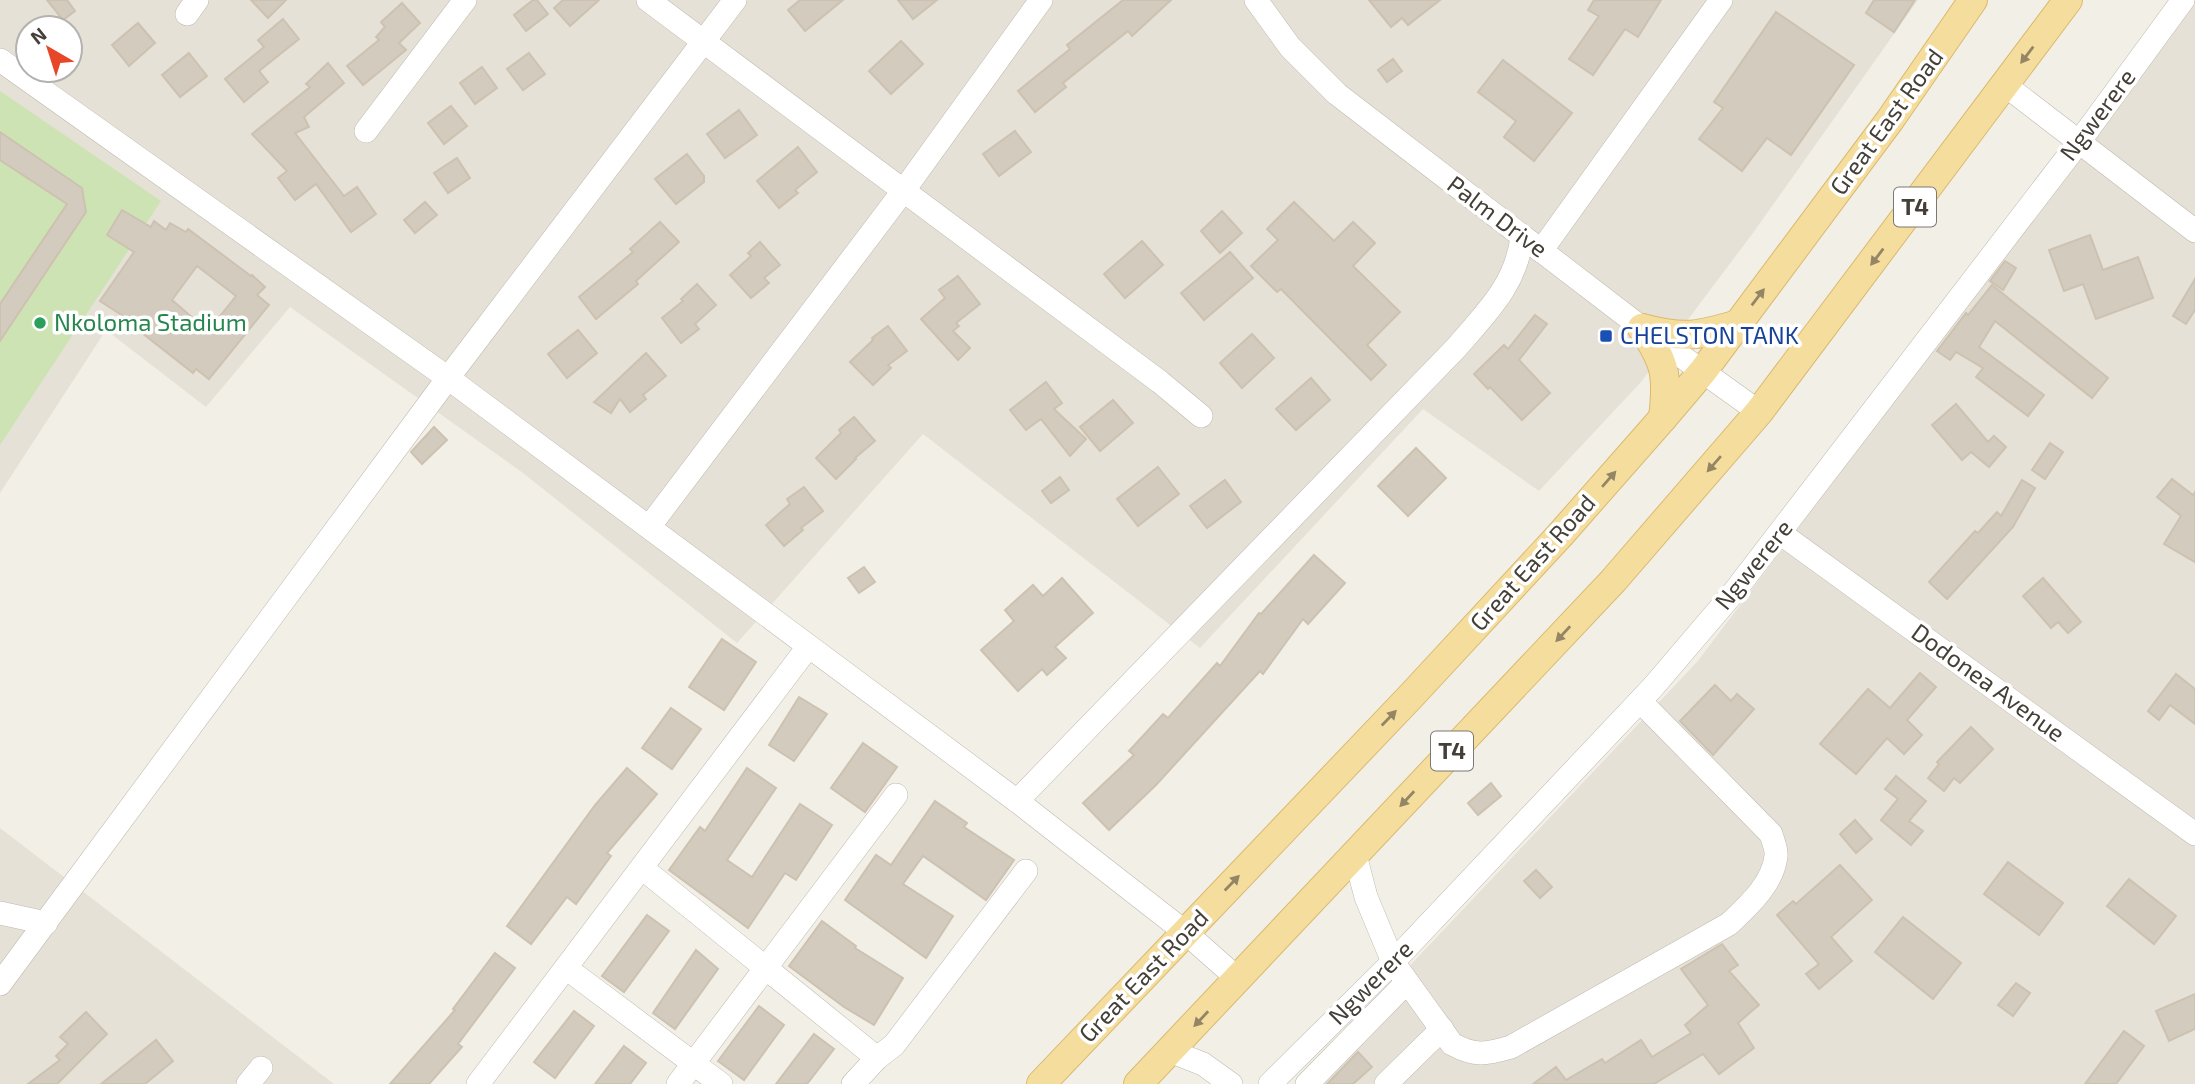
<svg xmlns="http://www.w3.org/2000/svg" width="2195" height="1084" font-family="'Exo 2',sans-serif">
<rect width="100%" height="100%" fill="#f2efe7"/>
<!-- residential -->
<g fill="#e5e1d6" fill-rule="evenodd">
<path d="M0 0H1918L1753 233 1641 382 1539 491 1423 409 1200 648 923 434 737 643 523 473 290 307 206 407 106 330 0 493ZM28 28H70V70H28Z"/>
<path d="M2195 3V1084H1298L1697 662Z"/>
<path d="M0 828 334 1084H0Z"/>
</g>
<!-- pitch -->
<path fill="#cde3b3" d="M0 91 161 201 0 445Z"/>
<!-- building -->
<g fill="#d3cbbd" stroke="#cdc2b1" stroke-width="2" fill-rule="evenodd">
<path d="M47 0H67L75 11 63 20Z"/>
<path d="M251 0H286L268 18Z"/>
<path d="M533 0H537L548 14 526 31 514 15Z"/>
<path d="M563 0H599L570 26 554 8Z"/>
<path d="M800 0H843L805 31 788 10Z"/>
<path d="M898 0H937L913 19Z"/>
<path d="M1123 0H1171L1132 36 1128 31 1063 83 1066 87 1035 112 1018 91 1070 49 1067 45Z"/>
<path d="M1369 0H1440L1408 25 1402 18 1391 27Z"/>
<path d="M1594 0H1661L1638 37 1625 29 1593 75 1569 59 1599 16 1588 10Z"/>
<path d="M1874 0H1915L1894 32 1866 13Z"/>
<path d="M402 3 420 23 399 43 406 50 363 85 347 66 379 40 376 37 385 27 381 22Z"/>
<path d="M1776 12 1854 65 1791 155 1767 138 1742 171 1699 139 1723 108 1714 102Z"/>
<path d="M283 19 299 39 259 71 268 82 244 102 225 79 264 47 258 40Z"/>
<path d="M138 23 155 43 129 66 112 45Z"/>
<path d="M901 41 923 64 891 94 869 71Z"/>
<path d="M189 53 207 76 180 97 162 75Z"/>
<path d="M529 53 545 74 523 90 507 69Z"/>
<path d="M1393 59 1402 71 1387 82 1378 70Z"/>
<path d="M1503 60 1572 113 1534 161 1504 137 1516 121 1478 92Z"/>
<path d="M328 63 344 83 304 117 309 127 295 133 344 196 357 187 376 214 351 232 316 184 295 200 278 178 287 171 252 134 310 87 306 84Z"/>
<path d="M482 67 497 88 475 104 460 83Z"/>
<path d="M451 106 467 126 444 144 428 123Z"/>
<path d="M739 110 757 135 725 158 707 134Z"/>
<path d="M1015 131 1031 152 999 176 983 154Z"/>
<path d="M0 132 82 188 86 212 0 341V304L67 204 0 160Z"/>
<path d="M798 147 817 172 795 190 798 193 779 208 757 181Z"/>
<path d="M687 154 704 176V182L676 204 655 179Z"/>
<path d="M457 158 470 178 448 193 434 173Z"/>
<path d="M425 202 437 215 415 233 404 220Z"/>
<path d="M1294 202 1334 241 1353 222 1375 243 1353 266 1400 312 1367 345 1386 365 1371 380 1281 289 1277 292 1251 266 1278 240 1267 229Z"/>
<path d="M122 210 151 227 154 221 166 230 170 223 186 232 188 229 251 276 252 275 265 287 257 295 269 305 209 379 196 369 193 373 128 322 129 320 100 301 134 252 107 235ZM197 266 236 296 208 331 172 300Z"/>
<path d="M1222 211 1242 233 1220 253 1201 231Z"/>
<path d="M660 222 679 242 636 281 638 284 596 319 579 297 633 252 630 249Z"/>
<path d="M2090 235 2103 270 2138 257 2153 298 2096 319 2083 284 2064 291 2049 250Z"/>
<path d="M1142 241 1163 265 1125 298 1104 274Z"/>
<path d="M760 242 780 265 764 278 769 283 751 298 730 275 751 256 748 253Z"/>
<path d="M1230 252 1253 278 1204 320 1181 293Z"/>
<path d="M2005 261 2016 268 2003 290 1990 281Z"/>
<path d="M958 276 980 304 956 323 959 326 953 331 970 348 958 360 921 319 945 298 939 290Z"/>
<path d="M2195 279V310L2186 324 2173 316Z"/>
<path d="M697 284 716 305 695 324 699 329 681 343 662 318 683 301 681 299Z"/>
<path d="M1992 285 2108 378 2092 398 1995 321 1979 347 2044 395 2028 416 1976 377 1983 368 1956 352 1950 360 1937 351 1966 313 1968 315Z"/>
<path d="M1535 315 1547 324 1519 360 1550 393 1522 420 1490 387 1488 389 1474 374 1504 345 1508 349Z"/>
<path d="M888 326 907 351 888 365 891 368 873 385 850 362 873 340 872 338Z"/>
<path d="M578 330 597 353 567 378 548 354Z"/>
<path d="M1252 334 1274 358 1242 388 1220 363Z"/>
<path d="M646 353 666 376 643 395 646 399 630 412 620 399 611 413 594 402Z"/>
<path d="M1311 378 1330 400 1296 430 1276 409Z"/>
<path d="M1046 382 1062 403 1054 409 1086 439 1070 456 1041 419 1026 430 1010 410Z"/>
<path d="M1113 400 1133 423 1100 451 1080 427Z"/>
<path d="M1956 404 1988 442 1994 436 2006 447 1989 467 1971 452 1962 460 1932 425Z"/>
<path d="M854 417 875 441 855 458 856 459 836 479 816 458 841 433 839 430Z"/>
<path d="M434 427 447 440 422 464 411 452Z"/>
<path d="M2050 443 2063 452 2045 479 2032 470Z"/>
<path d="M1416 448 1446 478 1408 516 1378 486Z"/>
<path d="M1158 467 1179 494 1138 526 1117 499Z"/>
<path d="M1060 477 1069 490 1051 503 1042 491Z"/>
<path d="M2172 479 2193 495 2195 492V562L2164 544 2181 516 2157 497Z"/>
<path d="M1225 480 1241 502 1207 528 1190 506Z"/>
<path d="M2022 480 2035 488 2013 527 1947 599 1929 582 1975 531 1978 533 1997 512 2001 516Z"/>
<path d="M804 487 823 511 801 528 803 530 784 546 766 525 790 504 787 499Z"/>
<path d="M1314 555 1345 583 1308 624 1303 619 1263 674 1260 671 1156 785 1109 830 1083 803 1134 755 1129 751 1163 714 1168 718 1217 663 1220 666 1259 613 1261 614Z"/>
<path d="M864 567 875 582 859 593 848 578Z"/>
<path d="M1062 578 1093 613 1055 647 1066 658 1047 675 1042 669 1018 691 981 650 1014 621 1005 610 1033 585 1043 596Z"/>
<path d="M2043 578 2081 622 2068 633 2058 622 2051 628 2023 596Z"/>
<path d="M722 639 756 662 724 710 689 687Z"/>
<path d="M1920 673 1936 687 1907 720 1922 735 1904 754 1887 738 1856 774 1820 744 1868 689 1890 708Z"/>
<path d="M2176 674 2195 689V724L2170 705 2159 720 2148 711Z"/>
<path d="M1715 685 1731 701 1737 694 1754 709 1713 755 1680 721Z"/>
<path d="M799 697 827 714 794 761 769 745Z"/>
<path d="M671 708 701 729 672 769 642 748Z"/>
<path d="M1971 727 1993 749 1960 783 1954 778 1944 791 1928 778 1939 764 1937 762Z"/>
<path d="M863 743 897 767 865 812 831 788Z"/>
<path d="M627 768 657 794 607 853 611 856 576 904 567 897 531 944 507 926 595 805Z"/>
<path d="M747 768 776 788 727 860 752 877 800 804 832 825 796 880 785 873 748 928 669 870 700 827 705 831Z"/>
<path d="M1896 776 1926 801 1909 821 1923 831 1911 845 1881 820 1898 799 1885 789Z"/>
<path d="M1491 783 1501 796 1478 815 1468 803Z"/>
<path d="M935 801 967 823 964 827 1014 860 986 900 923 856 903 884 953 916 926 958 845 900 876 855 891 865Z"/>
<path d="M1855 820 1872 839 1856 853 1840 834Z"/>
<path d="M2008 862 2063 903 2039 935 1984 894Z"/>
<path d="M1840 865 1872 900 1831 937 1852 961 1819 989 1806 974 1819 964 1777 915 1793 901 1796 904Z"/>
<path d="M1536 870 1552 887 1540 898 1524 881Z"/>
<path d="M2129 879 2176 916 2154 944 2107 906Z"/>
<path d="M647 915 669 931 624 992 602 976Z"/>
<path d="M1903 917 1961 963 1933 999 1875 952Z"/>
<path d="M822 921 856 946 855 948 903 978 874 1025 844 1007 789 966Z"/>
<path d="M1722 944 1738 965 1729 971 1759 1005 1738 1023 1754 1048 1719 1074 1703 1054 1654 1084H1533L1556 1067 1566 1080 1602 1059 1605 1063 1641 1040 1652 1057 1691 1033 1685 1025 1708 1005 1681 969Z"/>
<path d="M696 950 718 969 675 1029 653 1013Z"/>
<path d="M495 953 515 968 458 1044 462 1047 429 1084H390L455 1010 453 1009Z"/>
<path d="M2016 983 2030 993 2013 1016 1998 1005Z"/>
<path d="M2195 994V1029L2169 1041 2156 1011Z"/>
<path d="M759 1006 784 1025 744 1080 718 1061Z"/>
<path d="M574 1011 594 1026 555 1078 534 1062Z"/>
<path d="M86 1012 107 1034 57 1084H28L60 1060 56 1056 68 1044 60 1037Z"/>
<path d="M2124 1031 2144 1046 2116 1084H2085Z"/>
<path d="M814 1034 834 1049 807 1084H776Z"/>
<path d="M156 1040 173 1061 145 1084H101Z"/>
<path d="M624 1046 646 1063 630 1084H595Z"/>
<path d="M1358 1052 1372 1067 1353 1084H1327Z"/>
</g>
<g fill="none" stroke-linecap="round" stroke-linejoin="round">
<defs>
<g id="minor">
<path d="M648 0 1160 382 1201 416"/>
<path d="M1256 0 1290 47 1337 94 1642 328 1759 412"/>
<path d="M187 14 197 0"/>
<path d="M0 60 448 378 1017 801 1185 932 1238 979"/>
<path d="M2005 85 2195 231"/>
<path d="M366 131 465 0"/>
<path d="M1541 251 1721 0"/>
<path d="M649 527 904 190 1041 0"/>
<path d="M1780 533 2195 834"/>
<path d="M1017 801 1456 348C1487 312 1516 285 1522 237"/>
<path d="M1355 855 1366 897 1393 962 1452 1044C1476 1057 1486 1054 1511 1047L1729 924C1748 906 1773 884 1776 856 1777 850 1773 841 1771 834L1640 701"/>
<path d="M642 868 877 1058"/>
<path d="M0 913 46 923"/>
<path d="M566 968 721 1084"/>
<path d="M0 984 448 378 735 0"/>
<path d="M1170 1051 1203 1064 1231 1084"/>
<path d="M248 1084 261 1068"/>
<path d="M478 1084 808 647"/>
<path d="M678 1084 896 795"/>
<path d="M853 1084 877 1058 894 1045 1026 871"/>
<path d="M1270 1084 1393 962 1653 687 1734 592 2079 142 2183 0"/>
<path d="M1307 1084 1407 982"/>
<path d="M1386 1084 1442 1029"/>
</g>
<g id="major">
<path d="M1642 328C1684 339 1698 336 1738 324"/>
<path d="M1642 328C1666 363 1668 376 1663 418"/>
<path d="M1041 1084 1411 696 1561 534 1663 418 1703 371 1890 120 1973 0"/>
<path d="M1138 1084 1613 581 1759 412 2068 0"/>
</g>
</defs>
<!-- minor casing -->
<use href="#minor" stroke="#c0b9ad" stroke-width="24"/>
<!-- major casing -->
<use href="#major" stroke="#d9ba6e" stroke-width="30"/>
<!-- minor -->
<use href="#minor" stroke="#fff" stroke-width="23"/>
<!-- major -->
<use href="#major" stroke="#f5dd9d" stroke-width="28"/>
</g>
<!-- one-way arrows -->
<defs><path id="oneway-solid" d="M-6-.8H1V-3.2L6.5 0L1 3.2V.8H-6Z" transform="scale(1.75)"/></defs>
<g fill="#948665">
<use href="#oneway-solid" transform="translate(2027 55) rotate(127)"/>
<use href="#oneway-solid" transform="translate(1877 257) rotate(127)"/>
<use href="#oneway-solid" transform="translate(1758 297) rotate(-53)"/>
<use href="#oneway-solid" transform="translate(1714 464) rotate(131)"/>
<use href="#oneway-solid" transform="translate(1609 479) rotate(-49)"/>
<use href="#oneway-solid" transform="translate(1563 634) rotate(133)"/>
<use href="#oneway-solid" transform="translate(1389 718) rotate(-46)"/>
<use href="#oneway-solid" transform="translate(1407 799) rotate(133)"/>
<use href="#oneway-solid" transform="translate(1232 883) rotate(-46)"/>
<use href="#oneway-solid" transform="translate(1201 1019) rotate(133)"/>
</g>
<!-- markers -->
<circle fill="#2e9e5b" stroke="#fff" stroke-width="2.5" cx="40" cy="323" r="7"/>
<rect fill="#1a4fb4" stroke="#fff" stroke-width="2.5" x="1599" y="329" width="14" height="14" rx="3.5"/>
<g text-anchor="middle" stroke-width="7" stroke-linejoin="round" paint-order="stroke">
<!-- shield labels -->
<g fill="#fff" stroke="#7c7973" stroke-width="2">
<rect x="1894" y="187.5" width="42" height="39" rx="5"/>
<rect x="1431" y="731.5" width="42" height="39" rx="5"/>
</g>
<g font-size="23" font-weight="bold" fill="#443f37">
<text x="1915" y="215">T4</text>
<text x="1452" y="759">T4</text>
</g>
<!-- street labels -->
<g font-size="24" fill="#443f37" stroke="#fff">
<text transform="translate(2098 115) rotate(-53)" y="8">Ngwerere</text>
<text transform="translate(1887 122) rotate(-54)" y="8">Great East Road</text>
<text transform="translate(1497 217) rotate(37)" y="8">Palm Drive</text>
<text transform="translate(1533 563) rotate(-48)" y="8">Great East Road</text>
<text transform="translate(1754 565) rotate(-51)" y="8">Ngwerere</text>
<text transform="translate(1988 683) rotate(36)" y="8">Dodonea Avenue</text>
<text transform="translate(1144 976) rotate(-46)" y="8">Great East Road</text>
<text transform="translate(1371 983) rotate(-45)" y="8">Ngwerere</text>
</g>
<!-- leisure labels -->
<g font-size="24" fill="#27864d" stroke="#fff" text-anchor="start">
<text x="54" y="331">Nkoloma Stadium</text>
</g>
<!-- transit labels -->
<g font-size="24" fill="#164399" stroke="#fff" text-anchor="start">
<text x="1620" y="344">CHELSTON TANK</text>
</g>
</g>
<!-- north arrow -->
<g transform="translate(49 49) rotate(321)"><circle r="33" fill="#ffffff" stroke="#b4b2af" stroke-width="2"/>
<path d="M0-5L12 26L0 18L-12 26Z" fill="#e74729"/>
<text y="-10" font-size="19" font-weight="bold" text-anchor="middle" fill="#443f37">N</text>
</g>
</svg>
